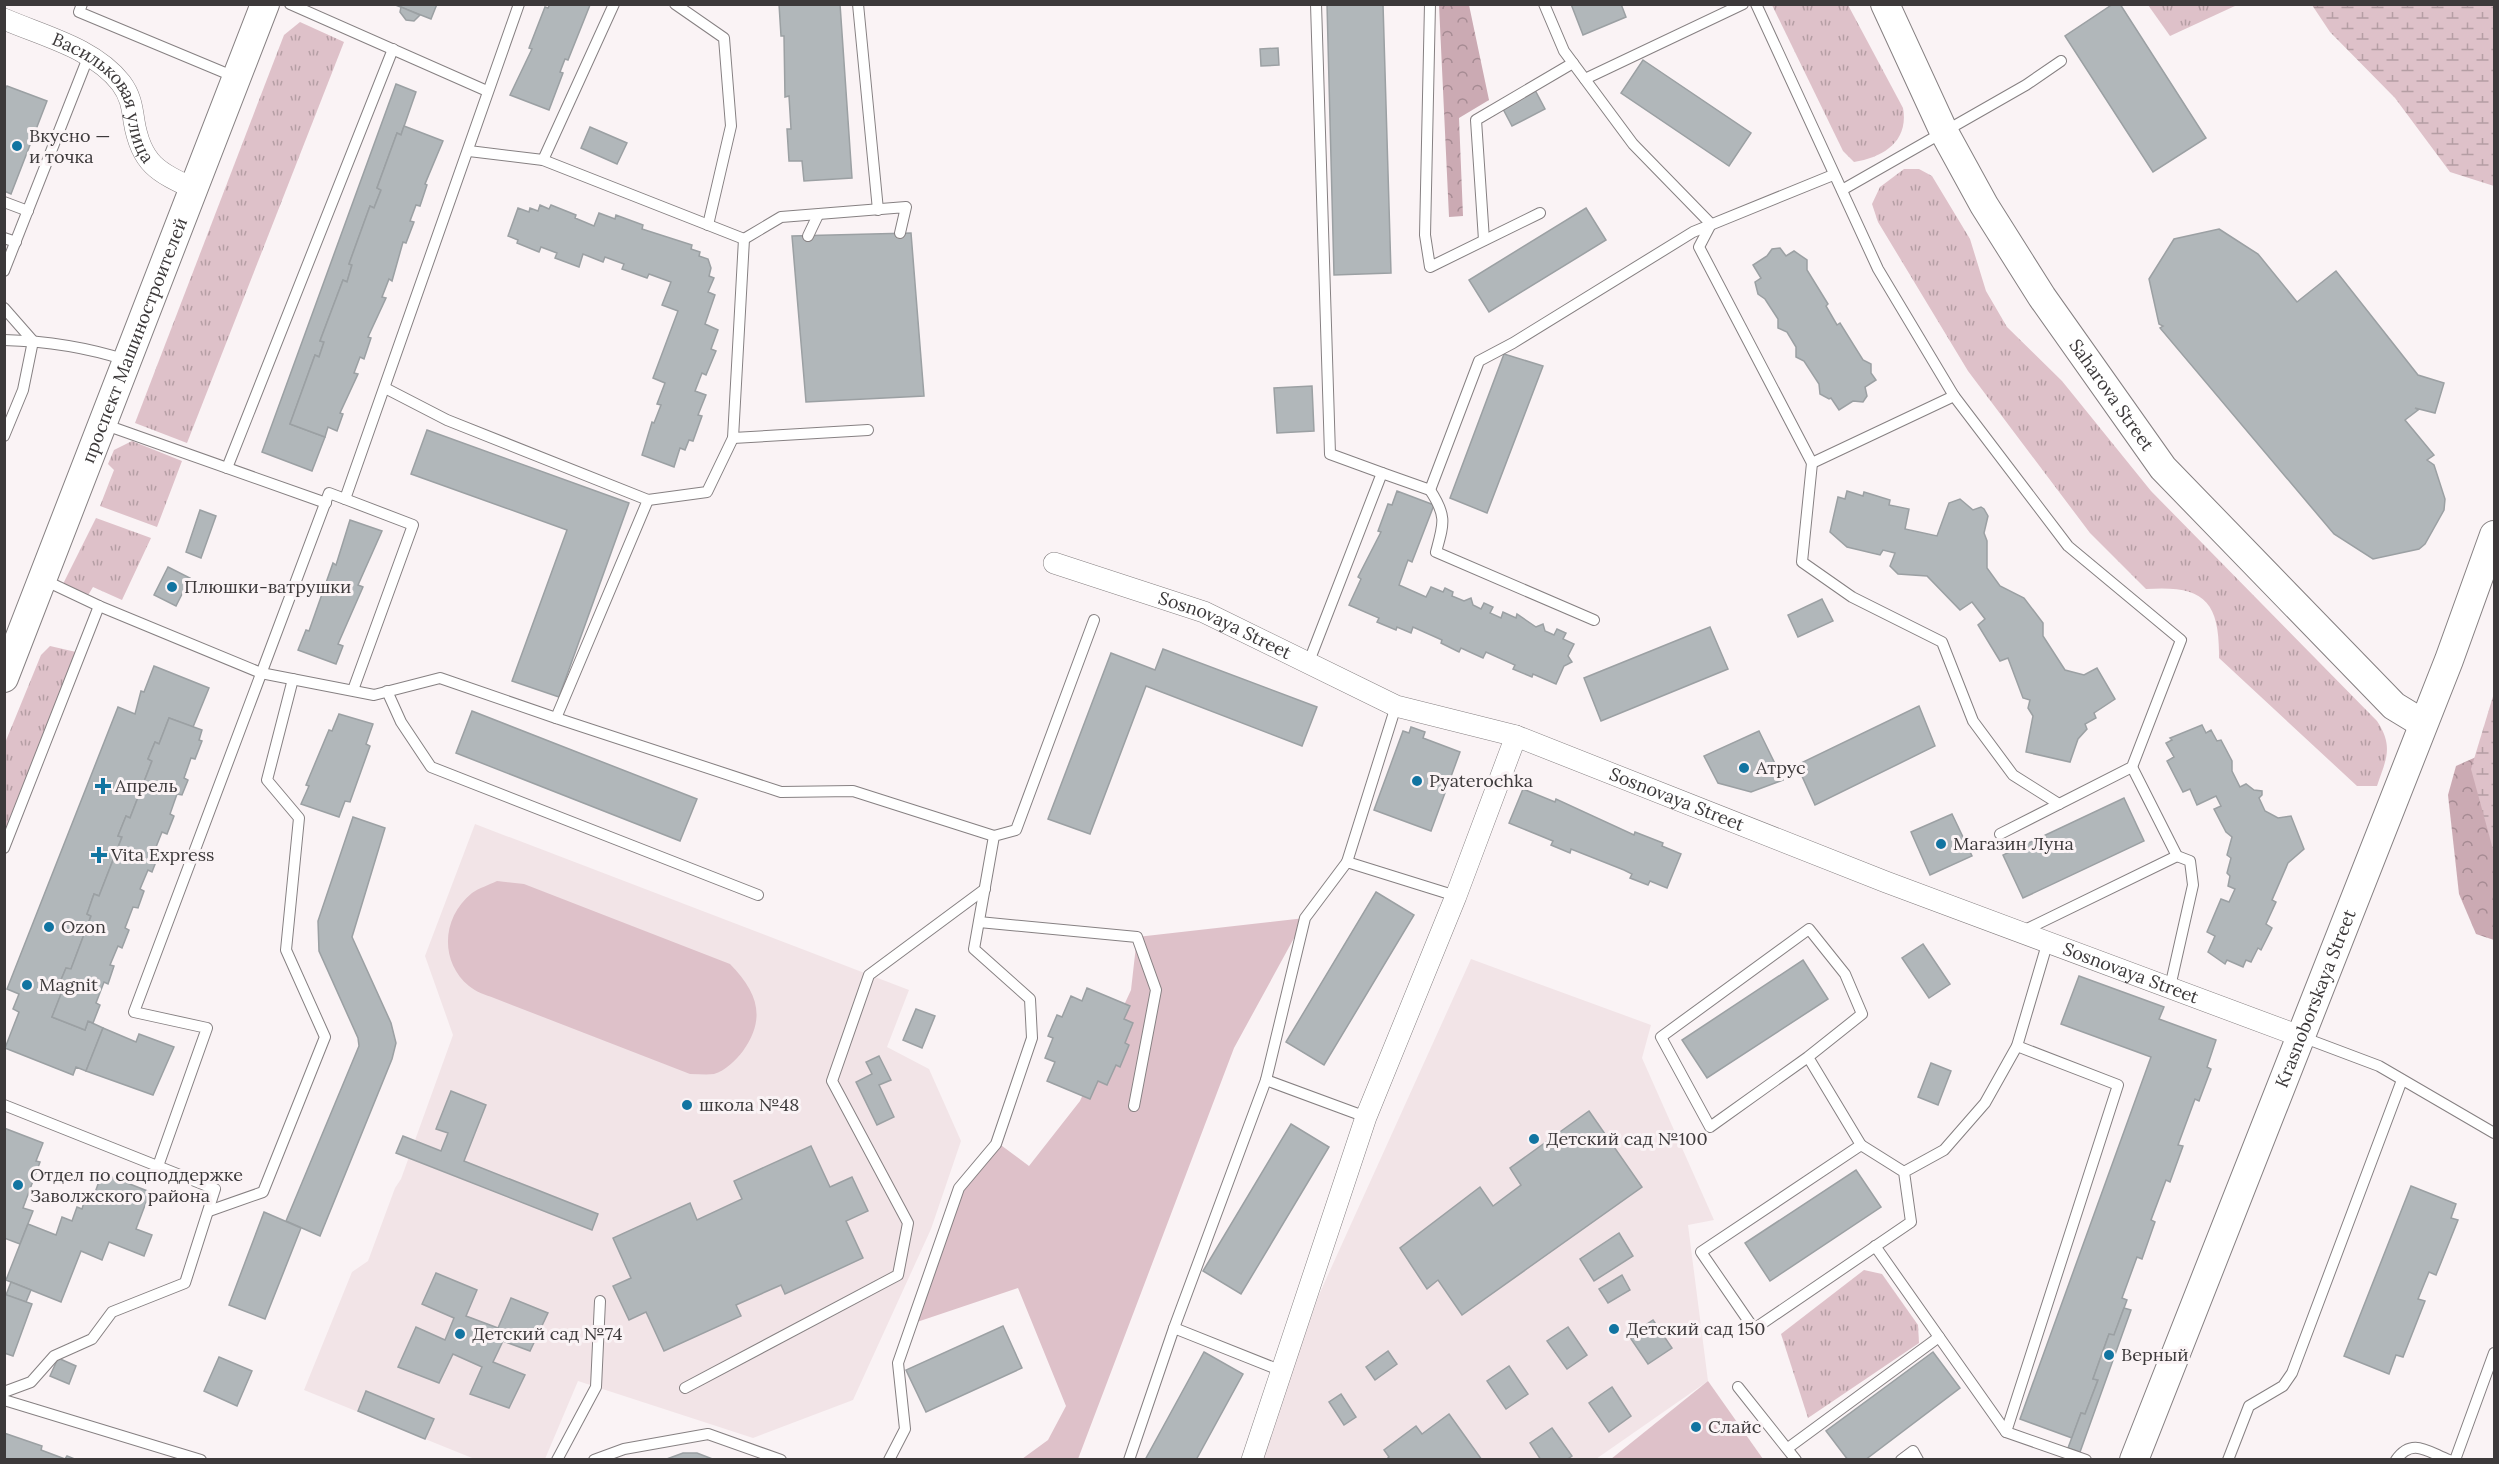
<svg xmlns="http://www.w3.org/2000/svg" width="2499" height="1464" font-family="Lora,serif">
<defs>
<pattern id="grass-tufts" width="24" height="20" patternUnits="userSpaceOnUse" patternTransform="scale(1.5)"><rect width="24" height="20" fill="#dec1c9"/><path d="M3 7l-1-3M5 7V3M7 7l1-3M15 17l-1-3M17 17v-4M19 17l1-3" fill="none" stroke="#b59ea4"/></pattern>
<pattern id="forest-crowns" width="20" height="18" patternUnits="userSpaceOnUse" patternTransform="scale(1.5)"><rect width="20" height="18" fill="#cbaab3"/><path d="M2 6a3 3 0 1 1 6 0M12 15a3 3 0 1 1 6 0" fill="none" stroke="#a68b93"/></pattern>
<pattern id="wetland-marsh" width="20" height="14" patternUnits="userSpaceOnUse" patternTransform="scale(1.5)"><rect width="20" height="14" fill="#dec1c9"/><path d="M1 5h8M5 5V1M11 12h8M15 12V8" fill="none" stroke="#b59ea4"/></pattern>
</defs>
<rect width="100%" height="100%" fill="#faf3f5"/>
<!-- built -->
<g fill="#f2e4e7">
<path d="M475 824 909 990 887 1047 929 1069 961 1141 931 1229 853 1400 753 1438 578 1381 545 1459 477 1460 304 1390 352 1272 368 1261 395 1188 401 1179 453 1035 425 956Z"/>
<path d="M1471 959 1651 1025 1642 1058 1714 1220 1688 1225 1708 1381 1596 1459 1261 1460 1318 1297Z"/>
</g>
<!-- grass -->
<g fill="url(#grass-tufts)">
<path d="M1772 5H1848L1903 108C1909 141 1884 157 1854 162L1843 151Z"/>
<path d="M2148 5H2237L2170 36Z"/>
<path d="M300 22 344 42 187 443 135 423 284 35Z"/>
<path d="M1904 169H1919L1932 176 1970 239 1986 291 2007 327 2062 381 2151 491 2377 721C2394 747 2386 759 2377 786H2357L2219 658C2220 600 2203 585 2146 589L2090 533 1968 371 1878 222 1872 204 1880 187Z"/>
<path d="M132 441 182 461 157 527 100 506 114 470 108 464 114 450Z"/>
<path d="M96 518 151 538 122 600 93 587 87 597 62 586Z"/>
<path d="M50 646 76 652 5 830V743L41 655Z"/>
<path d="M1864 1270 1882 1274 1918 1325 1919 1343 1808 1418 1781 1334Z"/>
</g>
<!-- forest -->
<g fill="url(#forest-crowns)">
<path d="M1439 5H1469L1489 100 1459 118 1463 216 1449 217Z"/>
<path d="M2494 749V940L2476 934 2459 894 2448 795 2456 766Z"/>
</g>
<!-- wetland -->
<g fill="url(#wetland-marsh)">
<path d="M2312 5H2494V186L2450 172 2395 98 2330 32Z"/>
<path d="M2494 693V853L2471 769Z"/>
</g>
<!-- green -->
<g fill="#dec1c9">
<path d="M497 881 524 884 730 964C757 992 767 1017 743 1051 736 1060 725 1071 714 1074 707 1075 698 1074 690 1074L494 998C486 995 476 992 469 986 439 961 442 917 472 893 479 888 489 885 497 881Z"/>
<path d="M1305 918 1234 1048 1078 1459H1022L1048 1440 1066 1406 1018 1288 914 1323 959 1188 998 1143 1029 1166 1080 1101 1131 990 1137 937Z"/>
<path d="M1708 1381 1763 1459H1611Z"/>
</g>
<!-- building -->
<g fill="#b1b7ba" stroke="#9ba0a3" stroke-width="1.5">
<path d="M393 4H437L431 19Z"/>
<path d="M550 4 590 5 568 60 565 59 560 72 563 73 549 110 510 95 532 49 529 48 545 7 548 8Z"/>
<path d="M779 4H840L852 178 804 181 802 161H789L787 129H791L789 96 785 97 784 36H781Z"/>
<path d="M1327 4H1383L1391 273 1334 275Z"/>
<path d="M1571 4H1621L1626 17 1583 35Z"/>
<path d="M2113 4H2120L2206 138 2153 172 2065 36Z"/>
<path d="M401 7 420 15 414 21 406 20 400 12Z"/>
<path d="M1278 48 1279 65 1261 66 1260 49Z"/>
<path d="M1643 60 1751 133 1729 166 1621 93Z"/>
<path d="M396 84 416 92 401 135 397 133 377 188 381 190 374 208 370 206 349 264 352 265 347 282 343 280 320 341 324 342 319 357 315 355 290 424 325 437 312 471 262 452Z"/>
<path d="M7 86 47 101 11 194 4 191V91Z"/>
<path d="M1535 90 1545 109 1512 126 1502 107Z"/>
<path d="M404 126 443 141 425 184 427 185 420 206 416 205 410 221 414 222 406 243 403 242 392 281 389 279 382 297 386 298 368 337 371 338 364 359 360 357 354 373 358 374 340 413 343 414 337 431 328 427 325 437 290 424 315 355 319 357 324 342 320 341 343 280 347 282 352 265 349 264 370 206 374 208 381 190 377 188 397 133 401 135Z"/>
<path d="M590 127 627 143 617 164 581 148Z"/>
<path d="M540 205 549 209 551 205 576 215 575 218 594 226 599 213 615 219 616 215 643 225 642 229 692 245 691 249 700 252 699 256 708 259 711 268 709 276 714 278 708 292 715 295 705 324 718 330 711 349 716 351 706 375 702 373 695 391 706 395 698 415 702 416 693 441 689 440 685 450 680 448 674 467 642 455 652 422 654 423 661 405 657 404 665 383 653 378 678 311 662 305 671 282 649 274 647 278 622 269 624 264 605 257 603 262 583 254 579 267 555 258 557 253 541 247 539 252 517 243 518 240 508 236 518 208 529 212 530 208 538 211Z"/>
<path d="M1586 208 1606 240 1489 312 1469 280Z"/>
<path d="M2219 229 2258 254 2297 302 2336 271 2418 375 2444 383 2435 413 2415 408 2418 410 2405 420 2434 455 2427 460 2434 465 2445 499 2444 510 2425 544 2419 549 2373 559 2334 534 2160 328 2163 326 2159 324 2149 279 2174 239Z"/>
<path d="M911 233 924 396 806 402 792 236Z"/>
<path d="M1780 248 1786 256 1794 251 1807 260V270L1828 304 1826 306 1837 325 1840 323 1863 360 1871 364V373L1876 380 1865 387 1867 396 1863 402 1853 401 1839 410 1831 398 1829 399 1820 394 1819 384 1804 361 1796 357V347L1787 332 1778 328V319L1765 299 1758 294 1755 282 1761 278 1753 265 1767 256 1772 249Z"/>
<path d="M1504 354 1543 366 1487 513 1450 498Z"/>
<path d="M1312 386 1314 431 1277 433 1274 388Z"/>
<path d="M427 430 629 503 559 697 512 681 567 530 411 474Z"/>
<path d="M1397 491 1434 505 1412 562 1408 560 1399 585 1426 597 1431 587 1443 592 1445 588 1453 592 1452 596 1464 601 1471 598 1473 605 1481 609 1484 603 1493 607 1490 613 1501 618 1503 612 1516 618 1517 614 1536 627 1543 624 1545 631 1554 635 1557 629 1566 633 1563 639 1574 644 1568 656 1572 662 1564 666 1556 684 1533 674 1532 677 1513 669 1515 665 1486 652 1483 658 1461 648 1459 652 1441 643 1442 640 1413 627 1411 633 1397 627 1396 630 1377 622 1379 618 1349 605 1361 579 1358 577 1381 532 1378 531 1388 504 1392 505Z"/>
<path d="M1847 491 1863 496 1864 492 1890 500 1889 505 1909 509 1905 529 1937 536 1949 503 1960 499 1973 510 1981 507 1984 509 1988 516 1984 533 1987 541V568L2000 586 2024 598 2043 623V636L2065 670 2084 675 2097 668 2115 699 2094 713 2096 718 2085 724 2087 729 2078 739 2070 762 2026 752 2033 716 2028 708 2030 700 2023 698 2008 658 2000 661 1978 625 1985 619 1972 602 1960 610 1927 576 1898 574 1890 566 1895 553 1883 550 1880 555 1847 547 1830 532 1838 497 1845 499Z"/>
<path d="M200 510 216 516 201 558 186 552Z"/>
<path d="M350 520 382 531 358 585 363 587 338 644 343 646 336 664 298 650 306 630 309 631 333 563 336 565Z"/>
<path d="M168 567 190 578 176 606 154 595Z"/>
<path d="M1822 599 1833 621 1798 637 1788 615Z"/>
<path d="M1710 627 1728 669 1601 721 1584 678Z"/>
<path d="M1163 649 1317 707 1302 746 1146 686 1090 834 1048 819 1111 653 1155 670Z"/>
<path d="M154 666 209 688 193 727 169 718 159 744 155 742 148 759 152 761 130 818 126 816 118 836 122 837 99 896 94 894 87 914 91 916 71 969 66 968 58 987 63 989 52 1017 85 1030 88 1021 103 1028 86 1071 76 1067 73 1075 5 1048 19 1012 13 1009 19 994 7 989 118 707 135 714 141 691 144 692Z"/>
<path d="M1919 706 1935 746 1815 805 1797 765Z"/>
<path d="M472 711 697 799 680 841 456 753Z"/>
<path d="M339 714 373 724 366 744 370 746 350 802 345 801 339 817 301 804 309 786 306 785 329 730 332 731Z"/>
<path d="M169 718 202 730 199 740 202 741 195 759 191 758 184 778 188 780 182 795 177 794 170 814 174 816 167 834 162 832 154 852 159 854 152 872 148 870 140 889 144 891 138 908 133 907 125 928 129 930 122 948 118 946 110 965 114 966 108 984 104 982 96 1003 100 1005 93 1023 88 1021 85 1030 52 1017 63 989 58 987 66 968 71 969 91 916 87 914 94 894 99 896 122 837 118 836 126 816 130 818 152 761 148 759 155 742 159 744Z"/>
<path d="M2202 725 2206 733 2211 730 2217 741 2221 740 2232 761V771L2240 787 2246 784 2254 790 2262 791V795L2259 798 2265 811 2278 818 2291 816 2304 849 2288 863 2272 900 2276 902 2266 924 2272 928 2261 950 2258 948 2251 962 2246 960 2243 967 2227 960 2225 964 2208 952 2215 936 2207 932 2221 899 2229 902 2235 889 2228 886 2230 876 2227 873 2231 858 2227 855 2232 837 2226 832 2214 809 2221 806 2216 796 2197 805 2190 789 2183 792 2167 761 2174 757 2166 743 2172 740 2170 738Z"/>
<path d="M1411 727 1425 732 1423 738 1460 752 1431 831 1374 810 1403 731 1409 733Z"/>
<path d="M1759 731 1783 780 1751 792 1718 783 1704 756Z"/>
<path d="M1523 789 1555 802 1556 799 1634 835 1635 832 1663 843 1662 846 1681 854 1667 888 1650 881 1648 885 1630 878 1632 874 1624 870 1571 849 1570 853 1551 845 1553 841 1509 823Z"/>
<path d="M2124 798 2144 841 2023 898 2003 855Z"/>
<path d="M1952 814 1972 856 1930 875 1911 832Z"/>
<path d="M353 817 385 828 352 937 391 1023 396 1043 392 1059 320 1236 286 1221 359 1046 358 1038 319 951 318 921Z"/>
<path d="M1376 892 1414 915 1324 1065 1286 1042Z"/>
<path d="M1923 944 1950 984 1929 998 1902 958Z"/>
<path d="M1803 960 1828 999 1707 1078 1682 1040Z"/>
<path d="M2079 976 2164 1007 2159 1019 2216 1040 2207 1067 2211 1069 2199 1101 2195 1099 2178 1145 2183 1146 2170 1182 2166 1180 2151 1220 2155 1222 2142 1259 2137 1257 2122 1298 2127 1300 2114 1335 2109 1334 2093 1379 2098 1380 2085 1414 2081 1413 2072 1438 2020 1419 2151 1057 2061 1024Z"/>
<path d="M1087 988 1130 1006 1124 1019 1133 1023 1125 1043 1129 1045 1120 1067 1116 1065 1107 1085 1098 1081 1090 1099 1047 1081 1055 1062 1045 1058 1053 1038 1048 1036 1057 1015 1062 1017 1071 996 1082 1001Z"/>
<path d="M916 1009 935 1016 922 1048 903 1040Z"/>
<path d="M103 1028 136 1042 139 1034 174 1047 153 1095 86 1071Z"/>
<path d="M879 1056 891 1080 879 1085 894 1117 877 1125 856 1082 872 1074 866 1062Z"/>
<path d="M1931 1063 1951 1071 1938 1105 1918 1097Z"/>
<path d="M451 1091 486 1105 464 1161 598 1214 592 1230 396 1153 403 1136 441 1151 448 1133 436 1129Z"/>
<path d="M1589 1111 1642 1187 1462 1315 1438 1280 1427 1289 1400 1248 1480 1187 1493 1206 1521 1185 1510 1168Z"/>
<path d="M1291 1124 1329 1147 1241 1294 1203 1271Z"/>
<path d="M4 1128 43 1143 36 1161 40 1162 23 1208 33 1211 20 1244 4 1238Z"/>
<path d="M811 1146 830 1187 852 1177 868 1211 846 1221 863 1258 785 1294 781 1285 736 1305 741 1316 664 1351 646 1312 629 1320 613 1286 631 1278 613 1238 690 1203 697 1220 742 1199 734 1181Z"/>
<path d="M1856 1170 1881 1207 1770 1281 1745 1243Z"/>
<path d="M102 1173 150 1192 136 1229 152 1235 144 1256 109 1242 102 1260 81 1251 61 1302 6 1280 28 1224 56 1235 62 1217 72 1221 77 1207 82 1209 85 1199 92 1201Z"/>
<path d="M2411 1186 2456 1204 2451 1218 2458 1220 2436 1275 2429 1272 2418 1299 2425 1301 2403 1357 2396 1355 2389 1374 2344 1356Z"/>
<path d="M264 1212 301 1228 265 1319 229 1305Z"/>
<path d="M1619 1233 1633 1256 1594 1281 1580 1259Z"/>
<path d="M436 1273 477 1290 466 1316 498 1328 511 1298 548 1313 530 1351 503 1341 493 1362 525 1375 509 1408 470 1394 482 1367 453 1354 439 1383 398 1367 416 1327 445 1340 454 1318 422 1304Z"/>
<path d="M1622 1275 1630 1290 1608 1303 1599 1289Z"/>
<path d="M11 1282 31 1290 26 1302 6 1295Z"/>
<path d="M4 1294 32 1304 13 1356 4 1353Z"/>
<path d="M2124 1308 2131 1310 2080 1452 2068 1448 2081 1413 2085 1414 2098 1380 2093 1379 2109 1334 2114 1335Z"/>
<path d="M1653 1320 1672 1348 1648 1364 1629 1336Z"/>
<path d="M1003 1326 1022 1368 926 1412 906 1370Z"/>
<path d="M1568 1327 1587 1355 1567 1369 1547 1341Z"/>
<path d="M1388 1351 1397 1364 1375 1380 1366 1367Z"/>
<path d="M1204 1352 1243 1374 1196 1460H1145Z"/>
<path d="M1933 1352 1960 1388 1865 1460H1848L1826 1431Z"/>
<path d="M219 1357 252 1371 237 1406 204 1391Z"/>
<path d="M58 1358 76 1366 69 1384 50 1376Z"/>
<path d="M1509 1366 1528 1394 1506 1409 1487 1381Z"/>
<path d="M1612 1387 1631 1416 1609 1432 1589 1403Z"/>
<path d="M366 1391 434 1419 425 1439 358 1411Z"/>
<path d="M1341 1394 1356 1417 1344 1425 1329 1402Z"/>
<path d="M1449 1414 1482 1460H1386L1389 1457 1384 1450 1416 1426 1422 1434Z"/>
<path d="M1552 1428 1572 1456 1566 1460H1541L1530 1443Z"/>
<path d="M4 1433 42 1446 41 1450 65 1459 67 1456 77 1460H4Z"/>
<path d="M683 1453H697L715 1460H664Z"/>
</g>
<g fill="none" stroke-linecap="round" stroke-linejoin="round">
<defs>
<g id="lane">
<path d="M82 4 79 12 235 77"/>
<path d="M290 4 487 91"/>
<path d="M675 4 724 38 731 126 708 225"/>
<path d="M858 4 878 210"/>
<path d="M1316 4 1330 454 1382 473"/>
<path d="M1430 4 1425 235 1430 267 1540 213"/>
<path d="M1544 4 1564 51 1633 144 1711 224 1699 247 1812 463 1954 396"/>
<path d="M1756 4 1878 269 1954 396 2068 546 2181 640 2132 767 2000 834"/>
<path d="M1585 79 1743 4"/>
<path d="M469 151 543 160 744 239 733 438 707 492 648 500"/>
<path d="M543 160 614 4"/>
<path d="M1842 190 2026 85 2061 61"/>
<path d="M4 202 28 211"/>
<path d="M808 236 818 215"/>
<path d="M4 238 16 242"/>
<path d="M744 239 781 217 906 207 900 233"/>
<path d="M1484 240 1476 120 1573 63"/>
<path d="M4 271 89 55"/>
<path d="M4 308 33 341 23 390 4 436"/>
<path d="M4 340C46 341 86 347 126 360"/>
<path d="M103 424 326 503"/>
<path d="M733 438 868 430"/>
<path d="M1812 463 1802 562 1852 597 1942 642 1973 721 2013 775 2059 804"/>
<path d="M227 468 393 49"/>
<path d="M1430 490C1447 516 1444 523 1436 552L1594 620"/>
<path d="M345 499 413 525 353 690"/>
<path d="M44 580 99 606 261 673 374 695 440 678 556 718 648 500 447 420 385 388"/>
<path d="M1308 664 1382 473 1430 490 1479 361 1513 343 1693 232 1833 175"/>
<path d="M387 691 401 722 431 767 758 895"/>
<path d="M556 718 781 792 853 791 994 836"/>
<path d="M4 848 99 606"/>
<path d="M1347 862 1396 706"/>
<path d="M979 922 1137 937 1156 990 1134 1106"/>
<path d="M2023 931 2177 856 2132 767"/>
<path d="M2170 987 2193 885 2190 861 2177 856"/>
<path d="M2302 1037 2379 1066 2494 1133"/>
<path d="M2017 1046 2118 1085 2006 1432 2086 1460"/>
<path d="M1808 1057 1862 1014 1845 974 1809 929 1661 1037 1710 1127 1808 1057 1861 1145"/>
<path d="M4 1105 215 1189 185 1283 112 1312 92 1339 54 1356 31 1382 4 1392"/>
<path d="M1366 1117 1266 1080 1305 918 1347 862 1456 896"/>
<path d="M158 1166 207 1028 134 1012 329 493 345 499 519 4"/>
<path d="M1904 1172 1861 1145 1701 1252 1754 1329 1911 1222 1904 1172 1944 1150 1985 1103 2017 1046 2048 941"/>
<path d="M209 1211 263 1192 325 1037 286 950 299 818 267 780 293 679"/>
<path d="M1174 1328 1266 1080"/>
<path d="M1939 1337 2006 1432"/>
<path d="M1738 1387 1796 1460"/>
<path d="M685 1388 898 1275 908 1223 832 1081 869 975 985 889"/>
<path d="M4 1400 201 1460"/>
<path d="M1788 1448 1939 1337 1875 1246"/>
<path d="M557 1460 596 1387 600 1301"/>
<path d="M594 1460 624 1449 708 1434 781 1460"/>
<path d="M889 1460 905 1429 898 1363 959 1188 996 1144 1032 1038 1030 999 974 949 994 836 1016 830 1094 620"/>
<path d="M1129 1460 1174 1328 1282 1371"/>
<path d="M1901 1460 1913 1451 1918 1460"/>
<path d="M2228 1460 2249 1406 2283 1386 2292 1373 2402 1080"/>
<path d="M2396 1460C2412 1437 2428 1452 2449 1460"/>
<path d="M2455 1460 2494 1353"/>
</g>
<g id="street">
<path id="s1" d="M4 19C43 36 94 48 121 83 130 95 132 106 134 121 141 164 158 172 194 189"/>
<path id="s2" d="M1054 563 1204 612 1396 706 1516 736 1886 882 2302 1037"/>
<path d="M1252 1460 1366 1117 1456 896 1516 736"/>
</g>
<g id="secondary">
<path id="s3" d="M1885 4 1944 132 1984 205 2042 297 2163 468 2394 706 2422 723"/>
<path id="s4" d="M4 678 265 4"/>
<path id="s5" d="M2134 1460 2449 660 2494 535"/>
</g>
</defs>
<!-- lane casing -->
<use href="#lane" stroke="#868082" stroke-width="12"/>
<!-- street casing -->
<use href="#street" stroke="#868082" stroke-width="22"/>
<!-- secondary casing -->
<use href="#secondary" stroke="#868082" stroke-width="30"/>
<!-- lane -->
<use href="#lane" stroke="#fff" stroke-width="10"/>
<!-- street -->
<use href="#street" stroke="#fff" stroke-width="21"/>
<!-- secondary -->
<use href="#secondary" stroke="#fff" stroke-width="28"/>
</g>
<!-- markers -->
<g fill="#1174a1" stroke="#faf3f5" stroke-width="2">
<circle cx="17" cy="146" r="6"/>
<circle cx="172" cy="587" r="6"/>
<circle cx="1744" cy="768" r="6"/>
<circle cx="1417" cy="781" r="6"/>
<path d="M100 777h6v6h6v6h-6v6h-6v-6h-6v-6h6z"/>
<circle cx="1941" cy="844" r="6"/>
<path d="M96 846h6v6h6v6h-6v6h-6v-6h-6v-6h6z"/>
<circle cx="49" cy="927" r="6"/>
<circle cx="27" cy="985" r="6"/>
<circle cx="687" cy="1105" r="6"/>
<circle cx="1534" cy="1139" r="6"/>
<circle cx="18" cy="1185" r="6"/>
<circle cx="1614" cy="1329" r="6"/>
<circle cx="460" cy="1334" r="6"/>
<circle cx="2109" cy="1355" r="6"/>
<circle cx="1696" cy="1427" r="6"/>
</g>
<g text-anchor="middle" stroke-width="6" stroke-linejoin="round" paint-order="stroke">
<!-- street labels -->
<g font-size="18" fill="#3c393a" stroke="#faf3f5">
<text dy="6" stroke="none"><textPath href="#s1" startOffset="136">Васильковая улица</textPath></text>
<text dy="6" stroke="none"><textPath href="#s4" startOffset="362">проспект Машиностроителей</textPath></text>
<text dy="6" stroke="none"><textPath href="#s3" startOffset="453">Saharova Street</textPath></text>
<text dy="6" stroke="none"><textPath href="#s2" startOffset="182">Sosnovaya Street</textPath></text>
<text dy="6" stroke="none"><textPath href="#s2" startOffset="668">Sosnovaya Street</textPath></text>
<text dy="6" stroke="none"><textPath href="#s2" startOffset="1154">Sosnovaya Street</textPath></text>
<text dy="6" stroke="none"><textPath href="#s5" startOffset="496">Krasnoborskaya Street</textPath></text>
</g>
<!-- poi labels -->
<g font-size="18" fill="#3c393a" stroke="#faf3f5" text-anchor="start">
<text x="29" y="142">Вкусно —<tspan x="29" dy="21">и точка</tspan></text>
<text x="184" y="593">Плюшки-ватрушки</text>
<text x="1756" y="774">Атрус</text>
<text x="1429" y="787">Pyaterochka</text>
<text x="115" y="792">Апрель</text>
<text x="1953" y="850">Магазин Луна</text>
<text x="111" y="861">Vita Express</text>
<text x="61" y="933">Ozon</text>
<text x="39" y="991">Magnit</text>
<text x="699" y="1111">школа №48</text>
<text x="1546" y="1145">Детский сад №100</text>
<text x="30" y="1181">Отдел по соцподдержке<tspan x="30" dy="21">Заволжского района</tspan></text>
<text x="1626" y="1335">Детский сад 150</text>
<text x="472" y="1340">Детский сад №74</text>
<text x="2121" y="1361">Верный</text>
<text x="1708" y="1433">Слайс</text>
</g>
</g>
<!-- border -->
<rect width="2499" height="1464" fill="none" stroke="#3c393a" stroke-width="12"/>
</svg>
